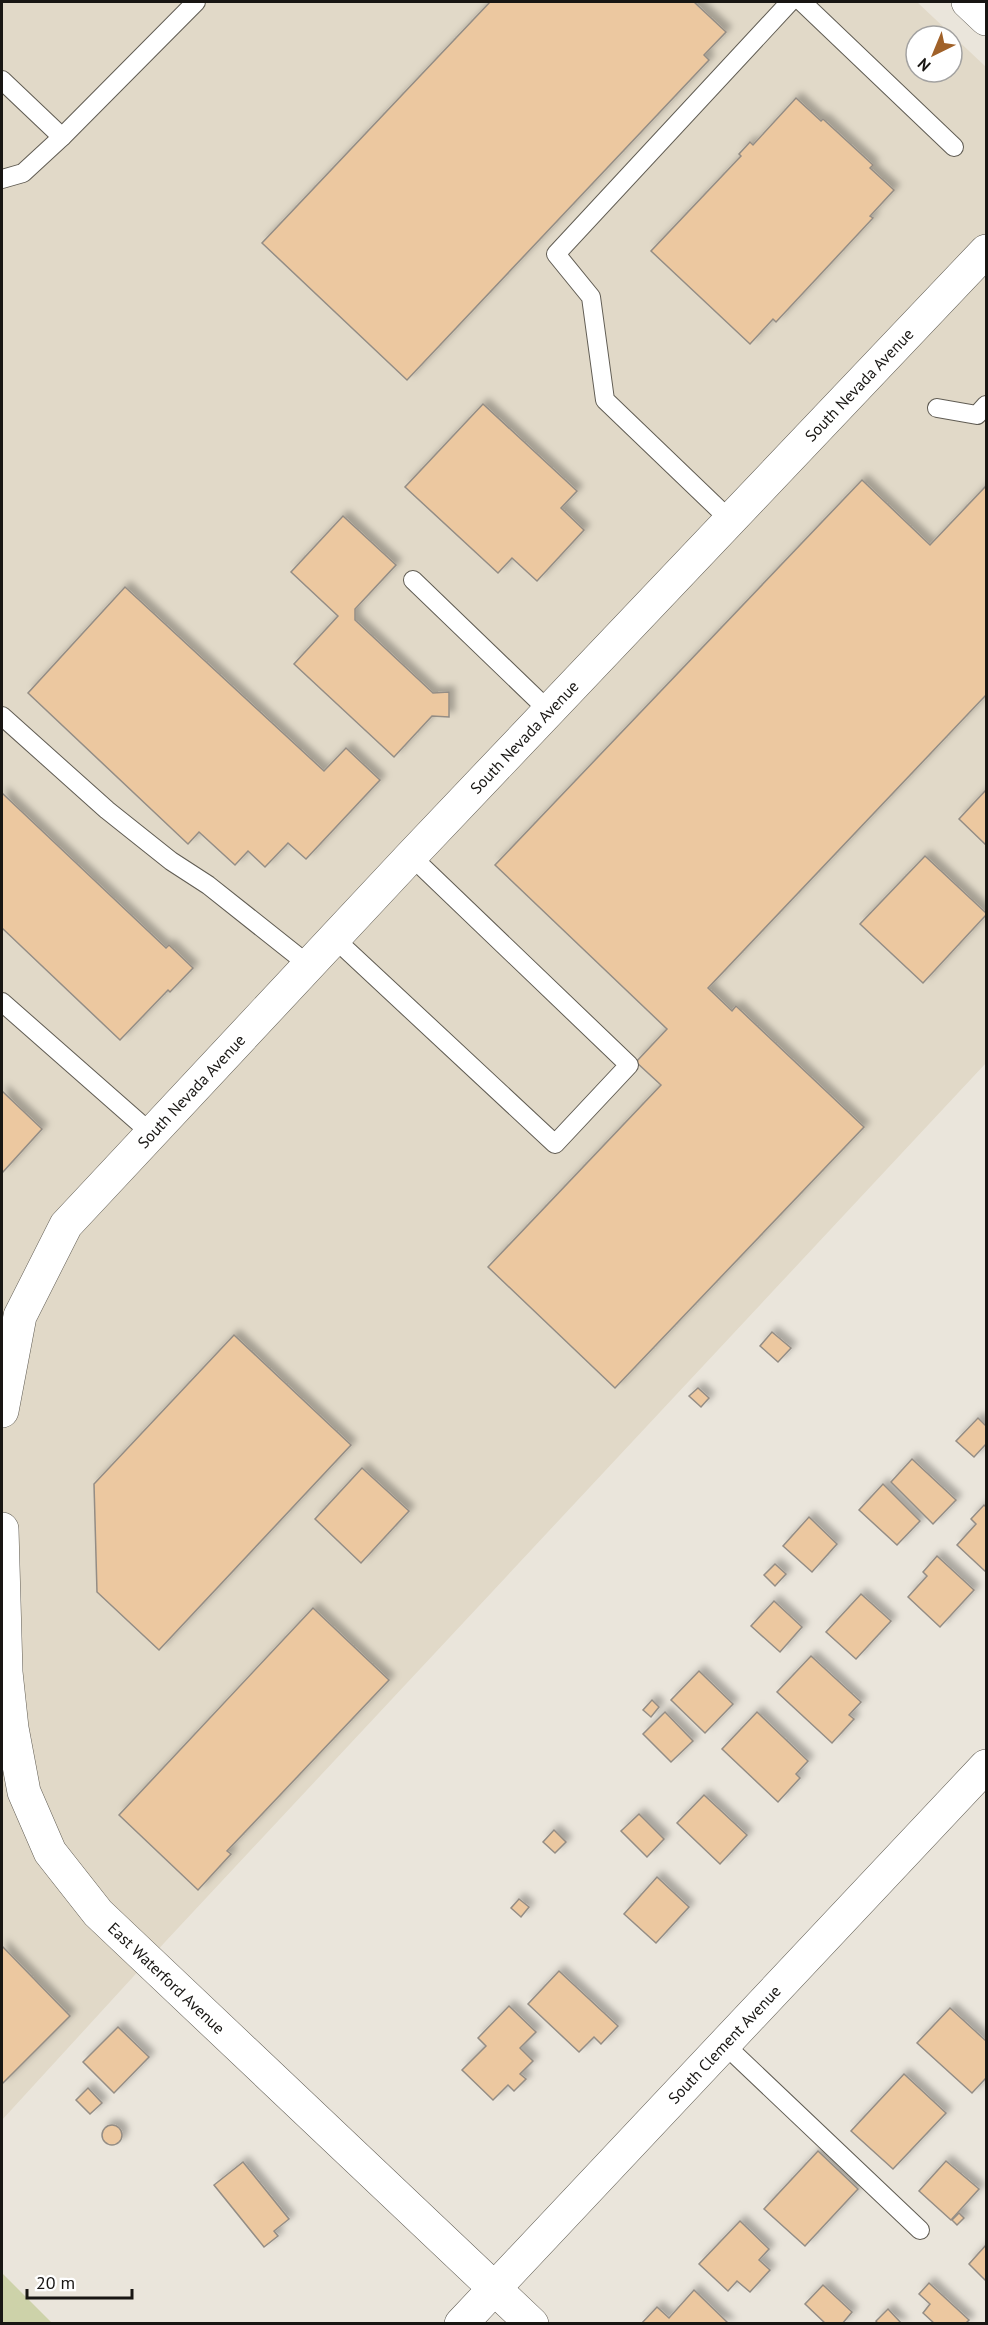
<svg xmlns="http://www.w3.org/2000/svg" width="988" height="2325" font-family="'PT Sans',sans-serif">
<defs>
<filter id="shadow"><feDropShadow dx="5.5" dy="-5.5" stdDeviation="3" flood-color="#0004"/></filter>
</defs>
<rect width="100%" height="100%" fill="#eae5db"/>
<!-- built -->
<path fill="#e1d9c8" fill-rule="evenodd" d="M2 2H917L986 67V1063L165 1942 2 2120ZM916 36H952V72H916Z"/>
<!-- green -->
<path fill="#cdd2a9" d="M2 2273 52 2323H2Z"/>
<!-- building -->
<g fill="#ecc8a0" stroke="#948d85" stroke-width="1.5" filter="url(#shadow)">
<path d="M490 2H694L726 32 704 55 709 60 407 380 262 243Z"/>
<path d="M796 98 821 121 823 119 873 165 870 168 894 190 870 216 873 218 776 322 773 319 750 344 651 251 741 156 739 154 750 142 753 145Z"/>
<path d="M483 404 577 491 561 508 584 530 537 581 512 558 498 573 405 487Z"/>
<path d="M862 480 930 545 986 486V695L708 988 732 1011 736 1006 864 1127 615 1388 488 1267 661 1085 636 1062 667 1029 495 865Z"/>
<path d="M343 516 396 565 355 609V620L433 693 449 692V717L432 716 394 757 294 664 338 616 291 572Z"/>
<path d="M125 587 324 771 346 748 380 780 306 859 288 843 265 867 248 851 235 865 199 832 188 844 28 693Z"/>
<path d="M986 790V845L959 819Z"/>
<path d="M2 793 166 948 169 945 193 968 170 992 168 990 120 1040 2 928Z"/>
<path d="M925 856 986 913V915L923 983 860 924Z"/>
<path d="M2 1091 42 1129 2 1173Z"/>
<path d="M772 1332 791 1348 778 1362 760 1346Z"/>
<path d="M234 1335 351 1445 159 1650 97 1592 94 1484Z"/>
<path d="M698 1388 709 1398 701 1407 689 1396Z"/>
<path d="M978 1418 986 1426V1444L974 1457 956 1441Z"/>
<path d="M912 1459 956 1500 933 1524 891 1482Z"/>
<path d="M362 1468 409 1511 361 1563 315 1519Z"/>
<path d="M883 1484 920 1521 897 1545 859 1510Z"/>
<path d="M984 1505 986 1507V1572L957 1545 976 1524 971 1519Z"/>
<path d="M809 1517 837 1544 812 1572 783 1546Z"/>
<path d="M937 1556 974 1590 940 1627 908 1597 927 1576 923 1572Z"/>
<path d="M775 1564 786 1574 775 1586 764 1575Z"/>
<path d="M861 1594 891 1621 856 1659 826 1632Z"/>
<path d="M774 1601 802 1627 780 1652 751 1626Z"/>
<path d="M313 1608 389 1680 227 1851 231 1854 198 1890 119 1815Z"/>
<path d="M811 1656 861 1702 849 1715 854 1719 832 1743 777 1692Z"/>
<path d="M699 1671 733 1704 705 1733 671 1700Z"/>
<path d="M652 1700 659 1707 651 1717 643 1710Z"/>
<path d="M665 1712 693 1741 671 1762 643 1734Z"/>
<path d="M757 1712 808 1761 796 1774 800 1778 778 1802 722 1749Z"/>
<path d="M704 1795 747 1835 720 1864 677 1823Z"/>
<path d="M639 1814 664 1839 647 1857 621 1831Z"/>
<path d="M554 1830 566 1842 555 1853 543 1842Z"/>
<path d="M657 1877 689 1907 656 1943 624 1914Z"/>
<path d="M519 1899 529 1907 521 1917 511 1908Z"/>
<path d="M2 1946 70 2016 2 2084Z"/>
<path d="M559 1971 618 2026 601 2044 594 2037 579 2052 528 2004Z"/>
<path d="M509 2006 536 2032 520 2048 533 2061 520 2074 526 2079 514 2091 508 2085 493 2100 462 2070 486 2046 478 2038Z"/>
<path d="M950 2008 986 2041V2078L972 2093 917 2043Z"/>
<path d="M118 2027 149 2057 114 2093 83 2062Z"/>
<path d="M904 2074 946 2113 893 2169 851 2131Z"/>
<path d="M88 2088 102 2103 90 2114 76 2100Z"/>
<circle cx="112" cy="2135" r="10"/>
<path d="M818 2151 858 2189 805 2246 764 2209Z"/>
<path d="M946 2161 979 2189 951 2220 919 2191Z"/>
<path d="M243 2162 289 2219 274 2231 278 2236 264 2247 214 2185Z"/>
<path d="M959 2213 964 2218 957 2225 952 2220Z"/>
<path d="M740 2221 769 2249 759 2260 770 2270 750 2292 737 2281 728 2291 699 2264Z"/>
<path d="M986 2245V2281L969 2264Z"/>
<path d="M929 2283 969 2320 965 2324H935L923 2313 930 2304 919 2294Z"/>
<path d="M823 2285 852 2312 842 2324H826L805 2304Z"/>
<path d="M694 2290 729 2324H641L657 2307 669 2318Z"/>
<path d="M888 2309 902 2324H878L876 2321Z"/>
</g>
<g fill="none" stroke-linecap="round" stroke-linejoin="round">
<defs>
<g id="service">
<path d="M802 2 954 147"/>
<path d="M2 80 62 137 196 2"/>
<path d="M2 179 23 173 62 137"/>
<path d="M937 408 977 415 986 405"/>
<path d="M730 520 605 400 591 297 556 254 790 2"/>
<path d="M413 580 549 711"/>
<path d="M2 716 107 810 171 861 208 885 310 966"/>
<path d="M335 939 555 1144 629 1065 411 856"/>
<path d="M2 1002 152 1134"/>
<path d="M724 2044 920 2230"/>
</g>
<g id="minor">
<path id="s1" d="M2 1411 20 1316 66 1225 411 856 986 251"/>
<path id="s2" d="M2 1529 6 1672 12 1728 24 1792 50 1852 98 1913 532 2324"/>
</g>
<g id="tertiary">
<path d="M968 2 986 19"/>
<path id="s3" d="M461 2324 986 1766"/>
</g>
</defs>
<!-- service casing -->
<use href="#service" stroke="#605c53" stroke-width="20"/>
<!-- minor casing -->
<use href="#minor" stroke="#605c53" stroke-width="34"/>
<!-- tertiary casing -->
<use href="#tertiary" stroke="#605c53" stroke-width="34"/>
<!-- service -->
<use href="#service" stroke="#fff" stroke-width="18"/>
<!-- minor -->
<use href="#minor" stroke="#fff" stroke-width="33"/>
<!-- tertiary -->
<use href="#tertiary" stroke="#fff" stroke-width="33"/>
</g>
<g text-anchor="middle" stroke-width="4.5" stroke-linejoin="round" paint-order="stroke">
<!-- street labels -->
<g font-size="16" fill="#181613" stroke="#fff">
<text dy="6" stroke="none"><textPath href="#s1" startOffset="1354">South Nevada Avenue</textPath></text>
<text dy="6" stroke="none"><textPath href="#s1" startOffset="868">South Nevada Avenue</textPath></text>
<text dy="6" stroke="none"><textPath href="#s1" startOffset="382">South Nevada Avenue</textPath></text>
<text dy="6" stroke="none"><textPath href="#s2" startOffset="502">East Waterford Avenue</textPath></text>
<text dy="6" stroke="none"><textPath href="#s3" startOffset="384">South Clement Avenue</textPath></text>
</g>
</g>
<!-- border -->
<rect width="988" height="2325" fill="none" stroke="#181613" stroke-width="6"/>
<!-- north arrow -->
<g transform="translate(934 54) rotate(223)"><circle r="28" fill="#ffffff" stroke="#a3a2a1" stroke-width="1.5"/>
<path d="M0-4.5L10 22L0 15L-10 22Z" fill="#a06129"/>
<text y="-9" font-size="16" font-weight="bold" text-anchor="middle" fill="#181613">N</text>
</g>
<!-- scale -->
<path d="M27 2289v9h105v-9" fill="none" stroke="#181613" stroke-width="3"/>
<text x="36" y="2289" font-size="18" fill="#181613" stroke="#ffffff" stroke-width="4.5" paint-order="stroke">20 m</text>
</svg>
